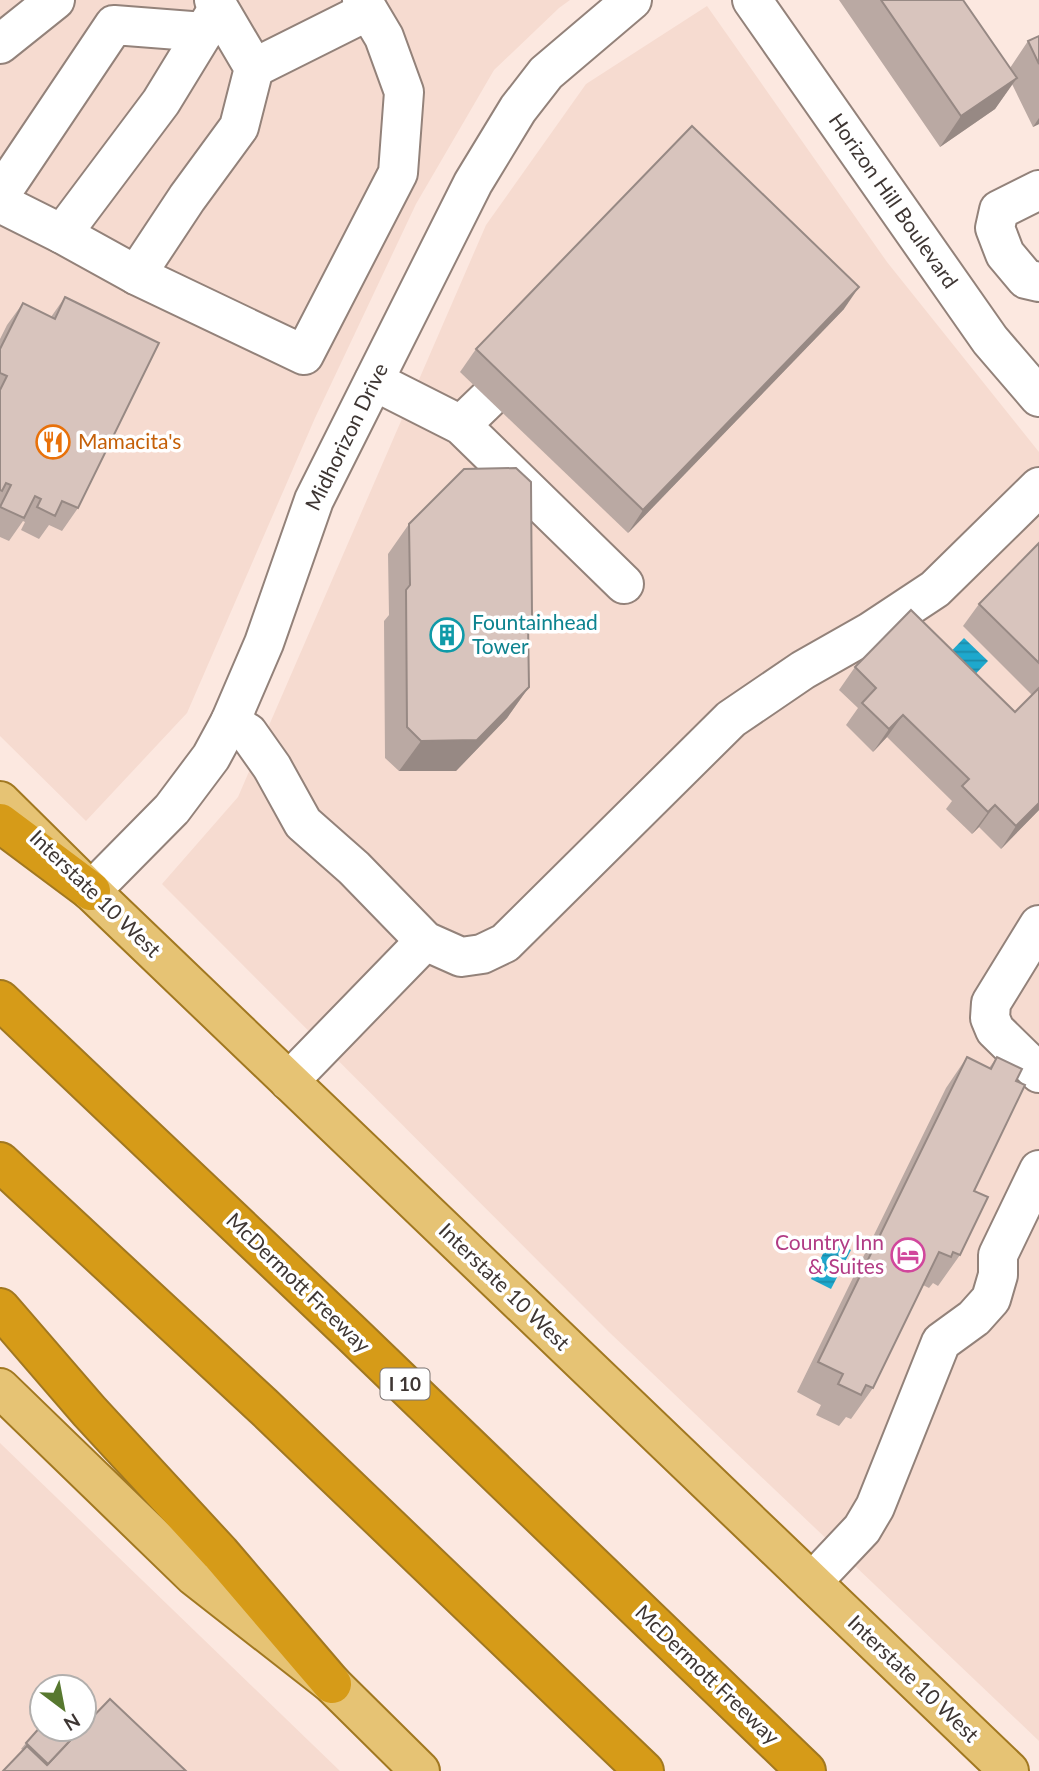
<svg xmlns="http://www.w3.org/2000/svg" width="1039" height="1771" font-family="Lato,sans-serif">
<defs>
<pattern id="water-rules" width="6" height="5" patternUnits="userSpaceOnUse" patternTransform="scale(1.75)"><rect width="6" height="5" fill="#1ea8cd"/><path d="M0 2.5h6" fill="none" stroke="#1c8aa7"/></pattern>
</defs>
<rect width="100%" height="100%" fill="#fce8e0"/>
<!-- built -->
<g fill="#f6dbd0" fill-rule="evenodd">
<path d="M0 0H570L559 8 494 70 416 204 315 418 187 713 86 821 0 736Z"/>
<path d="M707 6 887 262 1039 452V1741L609 1332 162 884 238 797 486 225 586 84Z"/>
<path d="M0 1443 340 1771H0ZM42 1687H84V1729H42Z"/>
</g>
<!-- water -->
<g fill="url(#water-rules)">
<path d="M964 638 988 661 961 689 937 666Z"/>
<path d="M830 1239 851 1250 831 1289 811 1279Z"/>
</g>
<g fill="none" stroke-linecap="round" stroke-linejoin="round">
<defs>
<g id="minor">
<path d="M752 0 990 340 1039 397"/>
<path d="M0 44 55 0"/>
<path d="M254 68 368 11"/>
<path d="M1039 190 999 210 995 228 1005 254 1026 279 1039 282"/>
<path d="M0 195 114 25 204 32"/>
<path d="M0 203 62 234 136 275 304 355 398 173 404 92 384 37 362 0"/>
<path d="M62 234 161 102 216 12"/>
<path d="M136 275 187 198 239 127 254 68 214 0"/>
<path d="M374 381 461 425 624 584"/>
<path d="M461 425 488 399"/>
<path d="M230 722 248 733 272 767 303 823 354 868 425 941 461 957 482 954 505 943 731 719 803 670 870 632 935 589 1039 487"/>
<path d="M91 891 172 809 211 757 230 722 264 643 314 500 473 183 518 109 546 73 632 0"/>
<path d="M1039 925 991 1003 990 1018 995 1030 1039 1073"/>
<path d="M289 1081 425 941"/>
<path d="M812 1582 862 1529 875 1507 941 1342 974 1318 991 1299 998 1275V1255L1039 1170"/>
</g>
<g id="major">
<path d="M0 801 91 891 1009 1771"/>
<path d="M0 1388 194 1576 332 1684 420 1771"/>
</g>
<g id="highway">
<path d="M0 823 91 891"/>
<path d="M0 1000 349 1331 806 1771"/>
<path d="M0 1162 263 1406 644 1771"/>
<path d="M0 1308 89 1411 220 1553 332 1684"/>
</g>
</defs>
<!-- minor casing -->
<use href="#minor" stroke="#93827a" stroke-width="42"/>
<!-- major casing -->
<use href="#major" stroke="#a17821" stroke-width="42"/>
<!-- highway casing -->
<use href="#highway" stroke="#a17821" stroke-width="42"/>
<!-- minor -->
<use href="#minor" stroke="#fff" stroke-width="38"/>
<!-- major -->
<use href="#major" stroke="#e6c374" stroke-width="38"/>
<!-- highway -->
<use href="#highway" stroke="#d69b18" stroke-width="38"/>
</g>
<!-- wall -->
<g fill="#baa9a3">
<path d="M839 0H963L1010 68 1028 41 1039 36V124L1033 127 1012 84 995 109 940 147Z"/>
<path d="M65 297 78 508 62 531 49 525 39 539 21 530 25 522 23 521 9 541 0 537V339L7 325 23 303 51 317Z"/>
<path d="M844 309 628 533 460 372 476 349Z"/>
<path d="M409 524 528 624 529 687 507 718 456 771H399L385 758 384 621 389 615 388 554Z"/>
<path d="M1039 543V810L1001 849 979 827 972 834 946 809 952 801 887 737 873 752 846 725 858 708 839 690 855 667 1015 712 1032 695 963 626 979 604Z"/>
<path d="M967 1057 989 1068 997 1057 1016 1081 974 1191 960 1255 938 1286 933 1283 929 1288 923 1285 873 1388 851 1419 846 1417 839 1426 816 1415 821 1405 797 1392 946 1088Z"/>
<path d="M26 1743 186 1771H3L23 1750 21 1749Z"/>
</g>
<!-- shaded-wall -->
<g fill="#978984">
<path d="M1017 78 995 109 940 147 961 116Z"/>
<path d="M1039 118V124L1033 127Z"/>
<path d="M859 287 844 309 628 533 643 510Z"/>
<path d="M529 687 507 718 456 771H399L421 741Z"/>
<path d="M903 715 887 737 873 752 889 729Z"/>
<path d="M1039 803V810L1001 849 1016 826Z"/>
<path d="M995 805 979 827 972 834 988 812Z"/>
</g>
<!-- building -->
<g fill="#d8c4bd" stroke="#978984" stroke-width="2">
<path d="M881 0H963L1017 78 961 116Z"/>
<path d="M1039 36V64L1028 41Z"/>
<path d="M692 126 859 287 643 510 476 349Z"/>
<path d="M65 297 159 343 78 508 62 501 55 516 37 507 41 499 35 496 24 518 0 507 11 485 6 483 2 491 0 490V390L7 376 0 373V349L23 303 55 319Z"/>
<path d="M516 468 531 482 532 618 528 622 529 687 477 740 421 741 407 727 406 590 410 585 409 524 464 469Z"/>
<path d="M1039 543V663L979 604Z"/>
<path d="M911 610 1015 712 1039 688V803L1016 826 995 805 988 812 962 786 969 779 903 715 889 729 862 703 876 688 855 667Z"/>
<path d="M967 1057 991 1069 997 1057 1022 1069 1016 1081 1025 1085 974 1191 988 1197 960 1255 953 1252 951 1257 939 1252 873 1388 866 1385 861 1395 838 1384 843 1374 818 1362Z"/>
<path d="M110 1699 186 1771H3L27 1746 47 1765 81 1729H84V1726Z"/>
<path d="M42 1725V1729H81L48 1764 26 1743Z"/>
</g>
<!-- icons -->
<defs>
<symbol id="restaurant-ring" viewBox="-11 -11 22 22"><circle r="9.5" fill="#fff" stroke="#e8710a" stroke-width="1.5"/><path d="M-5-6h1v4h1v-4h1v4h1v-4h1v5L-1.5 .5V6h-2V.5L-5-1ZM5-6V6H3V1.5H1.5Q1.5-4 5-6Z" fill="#e8710a"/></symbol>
<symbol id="building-ring" viewBox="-11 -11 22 22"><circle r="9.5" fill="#fff" stroke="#0f9aa8" stroke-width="1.5"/><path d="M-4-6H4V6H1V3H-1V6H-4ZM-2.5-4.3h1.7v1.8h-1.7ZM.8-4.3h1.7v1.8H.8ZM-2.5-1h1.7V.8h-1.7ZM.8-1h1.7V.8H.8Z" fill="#0f9aa8"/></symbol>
<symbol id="hotel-ring" viewBox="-11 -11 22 22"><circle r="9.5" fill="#fff" stroke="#d1479c" stroke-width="1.5"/><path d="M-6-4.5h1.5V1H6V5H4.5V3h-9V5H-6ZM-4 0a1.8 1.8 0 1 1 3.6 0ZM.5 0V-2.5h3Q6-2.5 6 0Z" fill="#d1479c"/></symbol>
</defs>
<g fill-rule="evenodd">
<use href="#restaurant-ring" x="34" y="423" width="38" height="38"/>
<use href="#building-ring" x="428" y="616" width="38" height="38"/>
<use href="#hotel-ring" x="889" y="1236" width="38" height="38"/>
</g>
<g text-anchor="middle" stroke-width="7" stroke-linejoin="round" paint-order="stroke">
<!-- shield labels -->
<rect fill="#fff" stroke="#787270" stroke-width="2" x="380.5" y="1368.5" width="49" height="31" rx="5"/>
<g font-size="19" font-weight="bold" fill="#3e3633">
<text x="405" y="1391">I 10</text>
</g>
<!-- street labels -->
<g font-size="21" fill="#3e3633" stroke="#fff">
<text transform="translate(893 201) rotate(55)" y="7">Horizon Hill Boulevard</text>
<text transform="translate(347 437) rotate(-64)" y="7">Midhorizon Drive</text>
<text transform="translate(95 894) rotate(44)" y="7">Interstate 10 West</text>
<text transform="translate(298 1283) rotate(44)" y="7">McDermott Freeway</text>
<text transform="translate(504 1287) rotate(44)" y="7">Interstate 10 West</text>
<text transform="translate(707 1675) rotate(44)" y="7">McDermott Freeway</text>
<text transform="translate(913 1679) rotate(44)" y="7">Interstate 10 West</text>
</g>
<!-- food labels -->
<g font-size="21" fill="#c56008" stroke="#fff" text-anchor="start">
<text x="78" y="449">Mamacita's</text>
</g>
<!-- culture labels -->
<g font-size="21" fill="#0d838f" stroke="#fff" text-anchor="start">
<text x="472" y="630">Fountainhead<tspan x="472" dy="24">Tower</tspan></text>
</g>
<!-- hotel labels -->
<g font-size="21" fill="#b23c85" stroke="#fff" text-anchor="end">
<text x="884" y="1250">Country Inn<tspan x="884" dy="24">&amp; Suites</tspan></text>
</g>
</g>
<!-- north arrow -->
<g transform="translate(63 1708) rotate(148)"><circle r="33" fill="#ffffff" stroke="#b2afad" stroke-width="2"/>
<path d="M0-5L12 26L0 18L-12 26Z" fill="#57782f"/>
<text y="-10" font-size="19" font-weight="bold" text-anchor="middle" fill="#3e3633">N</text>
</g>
</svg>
